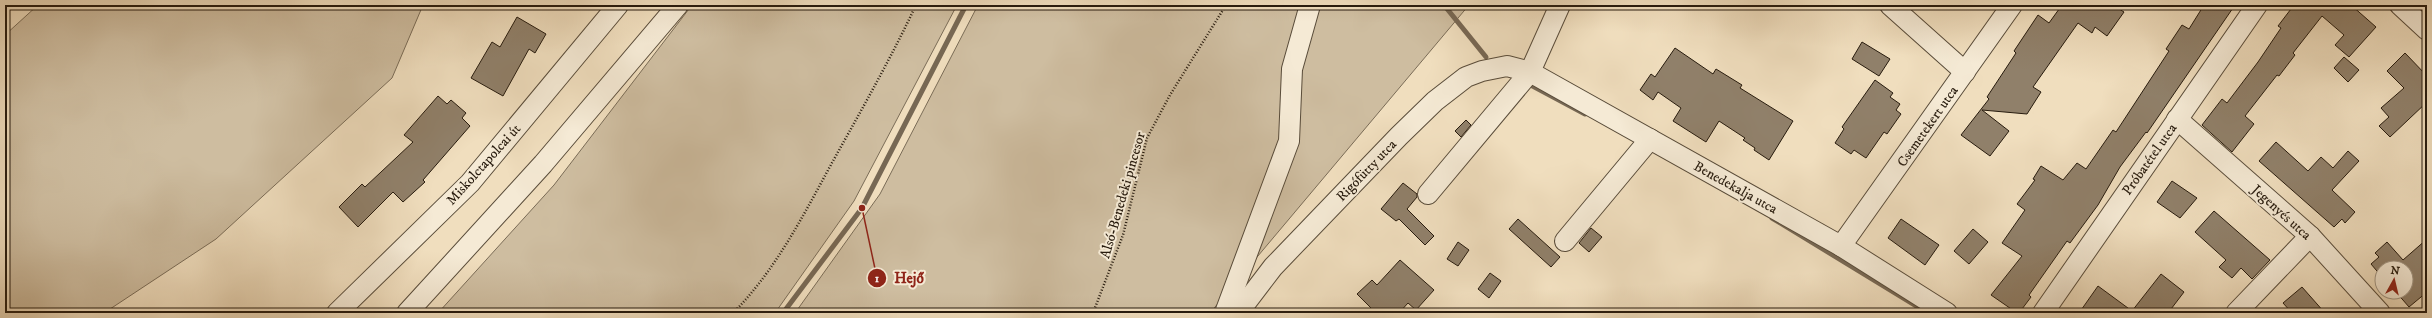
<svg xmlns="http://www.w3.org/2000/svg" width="2432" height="318" font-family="'IM FELL DW Pica',serif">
<rect width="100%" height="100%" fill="#f0debe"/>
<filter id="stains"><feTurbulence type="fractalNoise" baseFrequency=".005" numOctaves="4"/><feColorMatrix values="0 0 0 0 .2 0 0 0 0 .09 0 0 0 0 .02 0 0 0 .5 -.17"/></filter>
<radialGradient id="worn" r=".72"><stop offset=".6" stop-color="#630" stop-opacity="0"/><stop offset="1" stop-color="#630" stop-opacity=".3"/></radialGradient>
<!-- green -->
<g fill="#cebda0" stroke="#7a6c57">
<path d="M38 5H423L392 78 216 239 104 313H5V35Z"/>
<path d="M692 5H957L854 201 775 313H438L554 185Z"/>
<path d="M978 5H1469L1210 313H795L880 194Z"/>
</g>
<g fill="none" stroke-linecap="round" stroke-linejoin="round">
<!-- stream -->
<g stroke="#776854" stroke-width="5">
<path d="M1444 5 1486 57"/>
<path d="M1527 83 1585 114"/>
<path d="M1772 218 1928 313"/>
<path d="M783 313 862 208 966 5"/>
</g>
</g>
<!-- building -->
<g fill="#90806a" stroke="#271b0e">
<path d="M2062 5H2113L2124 12 2107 36 2095 27 2092 33 2078 23 2033 87 2041 92 2027 114 1982 110 2009 131 1990 156 1961 135 1989 99 1987 97 2016 53 2014 51 2038 15 2049 23Z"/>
<path d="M2204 5H2235L2147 133 2146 132 2120 167 2098 205 2070 243 2067 241 2029 295 2031 297 2019 313H2017L1991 295 2022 256 2002 243 2025 210 2017 204 2035 180 2033 179 2041 166 2063 180 2077 163 2086 169 2113 130 2116 132 2169 51 2166 49 2182 25 2189 29Z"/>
<path d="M2294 5H2351L2376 27 2349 57 2335 45 2344 35 2322 16 2293 53 2295 55 2279 76 2277 75 2245 116 2254 124 2232 152 2202 125 2222 99 2227 103 2258 62 2281 28 2278 26Z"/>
<path d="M517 17 546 34 535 53 529 49 503 96 471 78 492 42 500 47Z"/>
<path d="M1862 42 1890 59 1879 76 1852 59Z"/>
<path d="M1675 48 1713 74 1716 69 1742 85 1740 88 1793 121 1769 160 1754 150 1755 148 1743 140 1745 138 1719 121 1706 142 1673 121 1681 108 1658 92 1653 100 1640 90 1651 74 1655 77Z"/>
<path d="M2405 53 2427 76V102L2390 137 2379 126 2389 117 2381 108 2404 88 2387 71Z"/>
<path d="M2344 57 2359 70 2348 82 2334 68Z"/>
<path d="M1875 80 1893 93 1890 97 1900 104 1896 110 1901 114 1887 134 1884 132 1866 158 1854 150 1851 154 1835 143 1844 129 1842 127Z"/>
<path d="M438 96 447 104 451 100 466 113 462 118 470 126 423 180 425 182 403 202 393 192 358 227 339 207 362 184 365 187 413 142 404 135Z"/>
<path d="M1466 120 1471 125 1461 137 1455 131Z"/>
<path d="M2276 142 2308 171 2321 157 2333 168 2348 151 2359 161 2332 190 2355 212 2345 223 2342 219 2334 227 2259 161Z"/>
<path d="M2172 181 2197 198 2180 218 2157 202Z"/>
<path d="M1403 183 1417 194V197L1407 209 1434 236 1425 245 1399 219 1396 221 1381 209Z"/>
<path d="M2214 211 2270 260 2252 279 2241 268 2232 278 2219 267 2226 260 2195 232Z"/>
<path d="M1518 219 1560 257 1551 267 1509 229Z"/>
<path d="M1901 219 1939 245 1925 265 1888 238Z"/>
<path d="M1591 228 1602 237 1589 252 1579 243Z"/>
<path d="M1973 229 1988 242 1969 264 1954 251Z"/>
<path d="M2427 239V292L2409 307 2396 292H2406V268H2382V277L2371 264 2379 257 2375 253 2387 242 2403 260Z"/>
<path d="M1458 242 1469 250 1458 266 1447 259Z"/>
<path d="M1400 260 1434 290 1416 310 1408 303 1399 313H1376L1357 294 1372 280 1377 285Z"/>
<path d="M1490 273 1501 281 1489 298 1478 289Z"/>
<path d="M2161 274 2184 292 2168 313H2079L2098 286 2132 311Z"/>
<path d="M2302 287 2325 313H2292L2283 303Z"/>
</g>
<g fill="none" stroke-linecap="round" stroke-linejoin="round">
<defs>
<g id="minor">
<path d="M1890 5 1965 72"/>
<path d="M2400 5 2427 30"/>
<path d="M2177 119 2310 236 2380 313"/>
<path d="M1428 194 1530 72 1560 5"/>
<path d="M1565 241 1650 139"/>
<path d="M1841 246 2012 5"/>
<path d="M337 313 470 183 618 5"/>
<path d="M407 313 543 164 678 5"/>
<path d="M1225 313 1289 141 1292 69 1310 5"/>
<path d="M1238 313 1273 267 1399 136 1435 101 1466 77 1482 71 1507 66 1530 72 1841 246 1947 313"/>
<path d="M2043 313 2257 5"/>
<path d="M2236 313 2310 236"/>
</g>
</defs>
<!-- minor casing -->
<use href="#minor" stroke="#594c3a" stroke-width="22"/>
<!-- path -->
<g stroke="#271b0e" stroke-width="2.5" stroke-dasharray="1 2" stroke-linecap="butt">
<path d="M733 313C776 270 804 214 833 161 862 109 891 58 916 5"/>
<path d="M1093 313 1123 235 1147 138 1170 95 1226 5"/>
</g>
<!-- minor -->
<use href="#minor" stroke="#f5ead5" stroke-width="20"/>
</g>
<g text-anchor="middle" stroke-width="4" stroke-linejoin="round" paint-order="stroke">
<!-- street labels -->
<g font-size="14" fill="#271b0e" stroke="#f5ead5">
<text transform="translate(1927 126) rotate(-55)" y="5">Csemetekert utca</text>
<text transform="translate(2149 159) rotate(-55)" y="5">Próbatétel utca</text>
<text transform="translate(483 164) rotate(-48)" y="5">Miskolctapolcai út</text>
<text transform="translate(1366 170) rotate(-46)" y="5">Rigófütty utca</text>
<text transform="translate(1736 187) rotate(29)" y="5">Benedekalja utca</text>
<text transform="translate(1122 195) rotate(-74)" y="5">Alsó-Benedeki pincesor</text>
<text transform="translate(2282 212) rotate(42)" y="5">Jegenyés utca</text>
</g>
</g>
<!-- callouts -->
<path fill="none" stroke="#8f2418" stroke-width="1.5" d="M862 208L877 278"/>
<g fill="#8f2418" stroke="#f5ead5" stroke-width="1.5">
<circle cx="862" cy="208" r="4"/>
<circle cx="877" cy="278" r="10"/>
</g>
<g font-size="12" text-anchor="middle" font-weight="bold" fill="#fff">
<text x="877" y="282">1</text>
</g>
<g font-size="15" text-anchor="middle" font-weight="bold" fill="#8f2418" stroke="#f5ead5" stroke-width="4" stroke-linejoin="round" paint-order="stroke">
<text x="909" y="283">Hejő</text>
</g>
<!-- margin -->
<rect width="2432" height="318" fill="none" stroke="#f0debe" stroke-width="20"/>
<rect x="6" y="6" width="2420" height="306" fill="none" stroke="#271b0e" stroke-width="2"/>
<rect x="10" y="10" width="2412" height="298" fill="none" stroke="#271b0e"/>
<!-- north arrow -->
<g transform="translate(2394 280) rotate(8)"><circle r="19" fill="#f5ead5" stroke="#a39785"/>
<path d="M0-3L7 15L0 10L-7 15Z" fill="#8f2418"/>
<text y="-6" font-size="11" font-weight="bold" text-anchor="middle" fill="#271b0e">N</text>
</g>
<rect width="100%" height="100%" filter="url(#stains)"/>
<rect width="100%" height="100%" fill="url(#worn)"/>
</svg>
